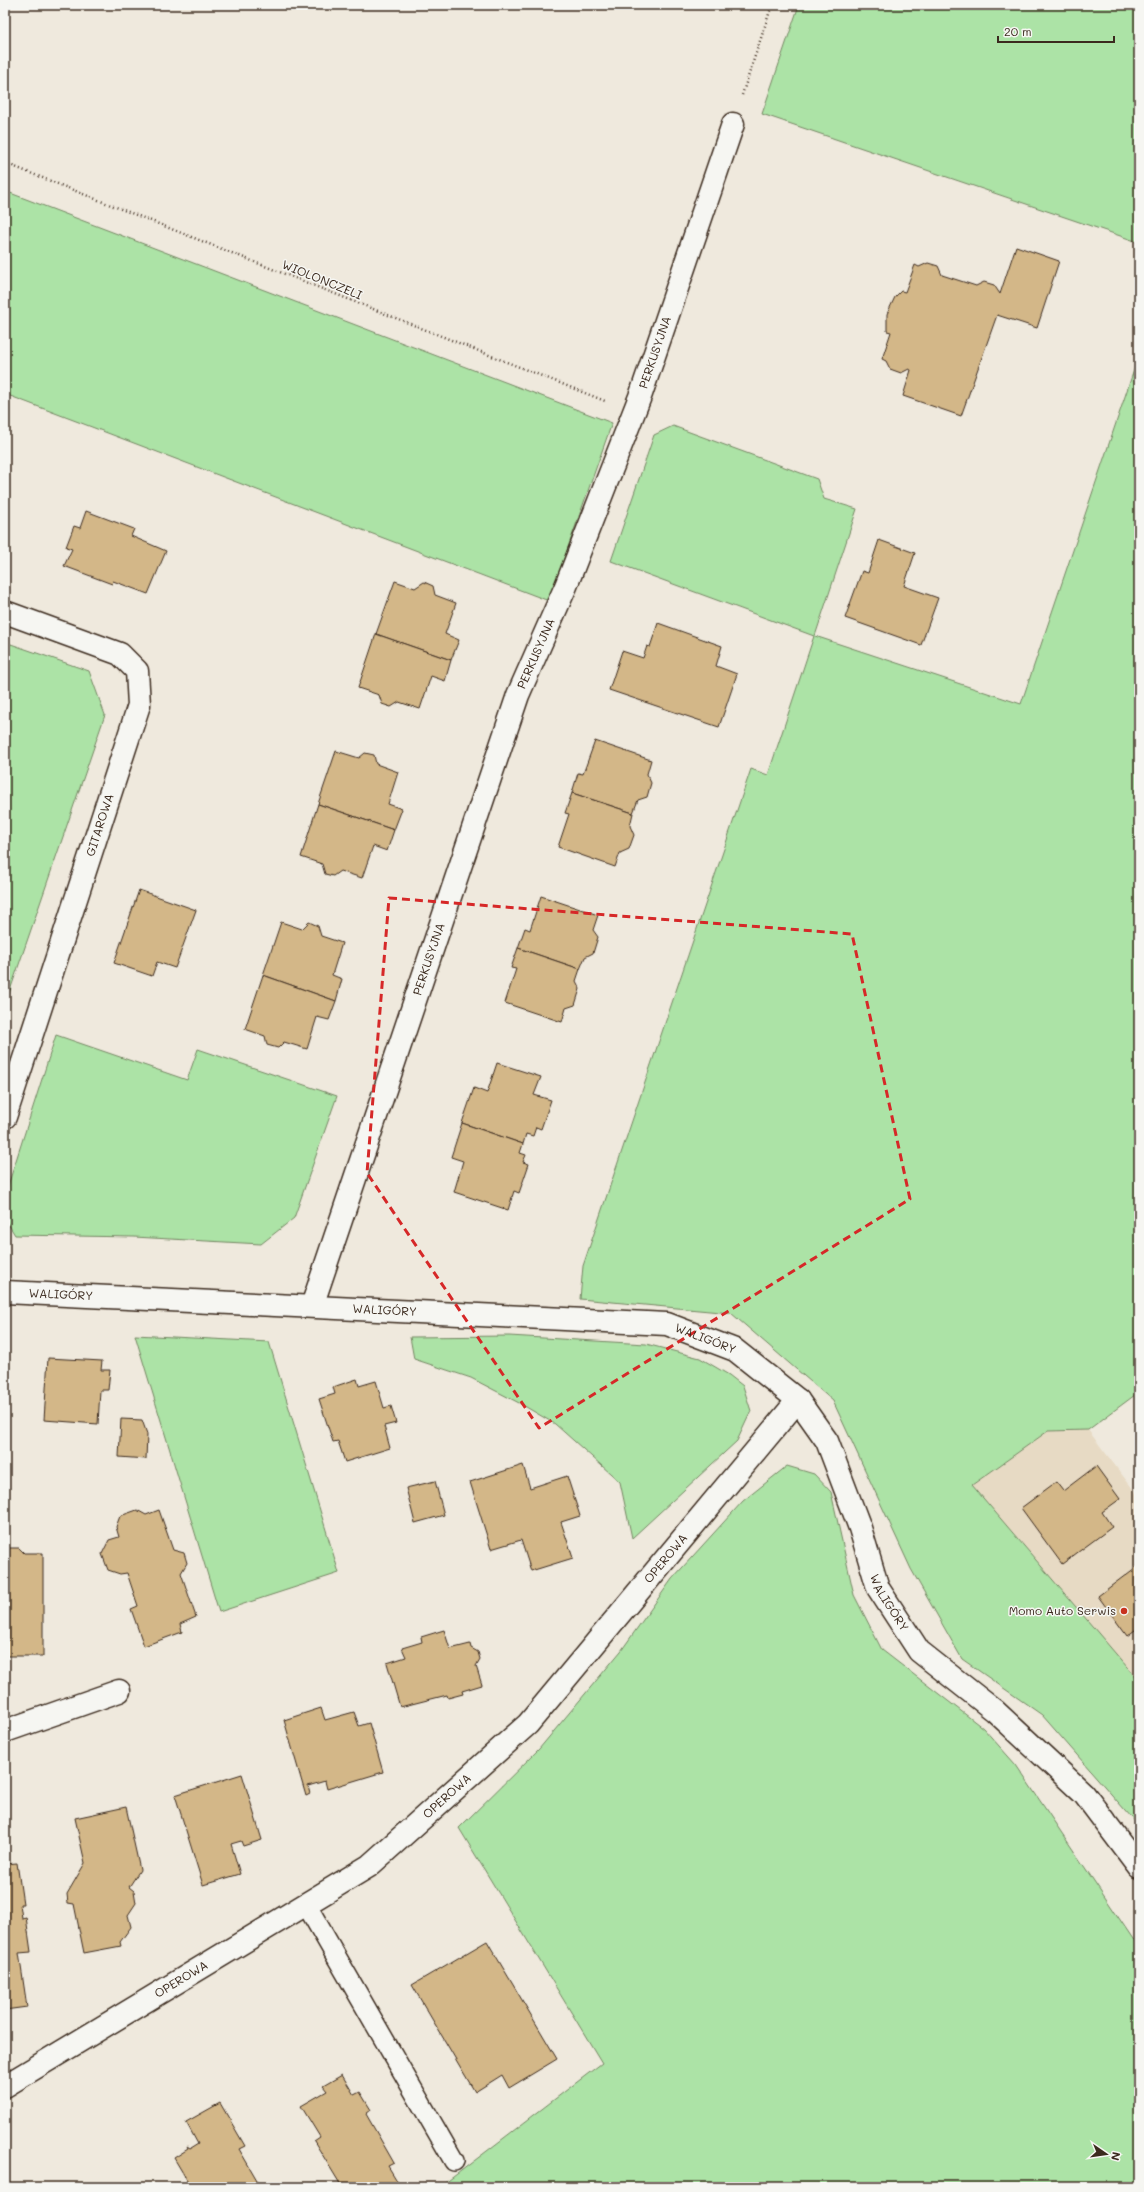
<svg xmlns="http://www.w3.org/2000/svg" width="1144" height="2192" font-family="Mali,sans-serif">
<rect width="100%" height="100%" fill="#efe9dd"/>
<filter id="ink" filterUnits="userSpaceOnUse"><feTurbulence type="fractalNoise" baseFrequency=".025" numOctaves="2"/><feDisplacementMap in="SourceGraphic" scale="8" xChannelSelector="R" yChannelSelector="G"/><feConvolveMatrix kernelMatrix="1 2 1 2 8 2 1 2 1" color-interpolation-filters="sRGB"/></filter>
<g filter="url(#ink)">
<!-- built -->
<path fill="#e7dac4" d="M1088 1430 1139 1497V1681L972 1485 1048 1431Z"/>
<!-- green -->
<g fill="#ace3a6" stroke="#748662">
<path d="M799 5H1139L1138 242 762 114Z"/>
<path d="M5 191 612 423 549 601 5 394Z"/>
<path d="M1139 355V1392L1088 1430 1048 1431 972 1485 1139 1681V1826L1042 1715 962 1659 911 1569 833 1401 731 1313 580 1299 583 1266 751 769 768 775 814 636 611 561 654 435 673 426 817 479 824 499 857 509 815 636 1021 704Z"/>
<path d="M5 642 89 671 105 715 5 1005Z"/>
<path d="M56 1035 187 1080 198 1049 337 1096 294 1218 261 1244 134 1237 15 1235 5 1219V1195Z"/>
<path d="M135 1335 269 1342 339 1573 219 1612Z"/>
<path d="M509 1336 646 1344 700 1358 729 1375 743 1386 751 1411 737 1441 632 1538 620 1482 555 1424 521 1404 471 1378 414 1359 410 1337Z"/>
<path d="M787 1466 814 1474 831 1492 854 1595 882 1650 983 1728 1016 1765 1139 1948V2187H440L602 2063 459 1828 539 1749 621 1651 672 1579 743 1501Z"/>
</g>
<!-- building -->
<g fill="#d3b788" stroke="#3b2a1e">
<path d="M1016 246 1059 261 1037 328 997 315 961 416 903 396 911 370 909 369 901 373 890 369 886 361 882 359 891 332 887 331V314L895 297 901 291 905 292 915 265 919 267 928 263 938 266 942 275 976 286 984 282 994 285 1000 294Z"/>
<path d="M86 511 134 529 131 536 166 551 148 594 113 581 112 584 64 566 72 549 66 547 74 526 80 528Z"/>
<path d="M879 540 915 553 904 586 938 598 921 645 845 618 862 571 868 573Z"/>
<path d="M395 581 415 588 424 582 433 586 435 595 456 603 445 634 459 640 451 660 376 634Z"/>
<path d="M658 623 722 646 716 666 737 674 719 727 609 690 622 651 643 658 647 646 650 647Z"/>
<path d="M376 634 451 660 445 681 431 676 420 709 399 702 391 707 382 704 379 695 358 688Z"/>
<path d="M595 741 651 760 647 774 651 783 647 797 638 800 633 813 572 793 578 773 583 774Z"/>
<path d="M336 751 359 758 365 753 374 755 376 764 398 772 388 804 402 809 394 830 318 804Z"/>
<path d="M572 793 633 813 630 826 634 835 629 849 620 853 615 867 558 847 569 814 565 813Z"/>
<path d="M318 804 394 830 387 851 373 846 362 878 340 871 333 876 325 874 322 864 301 857Z"/>
<path d="M139 890 196 910 175 968 157 962 152 976 114 963Z"/>
<path d="M541 896 598 915 593 930 598 937 593 953 585 957 580 969 518 948 525 928 530 930Z"/>
<path d="M281 922 302 929 309 922 318 926 321 936 342 943 332 975 342 979 336 1001 263 975Z"/>
<path d="M518 948 580 969 576 981 580 989 575 1005 566 1008 562 1022 505 1003 516 969 511 968Z"/>
<path d="M263 975 336 1001 329 1020 317 1017 307 1049 284 1042 278 1048 267 1045 265 1036 245 1029Z"/>
<path d="M497 1063 541 1077 534 1095 551 1100 541 1129 536 1127 533 1136 526 1134 523 1144 462 1123 474 1088 487 1093Z"/>
<path d="M462 1123 523 1144 520 1153 526 1155 523 1162 529 1164 519 1193 514 1191 508 1210 454 1192 463 1161 451 1157Z"/>
<path d="M48 1358 102 1361 101 1370H110L108 1390H100L98 1424 44 1420Z"/>
<path d="M357 1379 359 1386 376 1381 384 1408 391 1406 396 1423 384 1426 390 1448 345 1462 338 1441 333 1442 319 1399 335 1394 333 1387Z"/>
<path d="M121 1419 142 1420 147 1434 146 1459 119 1457Z"/>
<path d="M523 1465 530 1488 567 1476 580 1516 561 1522 573 1558 531 1571 521 1540 491 1549 470 1482Z"/>
<path d="M1096 1466 1120 1499 1102 1512 1112 1527 1062 1564 1021 1508 1056 1482 1063 1491Z"/>
<path d="M435 1481 444 1515 415 1523 406 1488Z"/>
<path d="M137 1510 146 1515 159 1510 173 1550 184 1553 187 1563 181 1573 196 1617 180 1624 182 1632 144 1646 131 1609 138 1606 127 1573 120 1574 108 1570 102 1554 109 1540 119 1537 116 1527 120 1516Z"/>
<path d="M8 1548H19L24 1553H43V1656H5V1551Z"/>
<path d="M1139 1565V1627L1127 1636 1098 1596Z"/>
<path d="M444 1630 450 1649 470 1644 471 1648 478 1652 480 1659 476 1666 482 1685 462 1691 463 1694 448 1698 447 1695 400 1707 387 1663 406 1657 402 1648 422 1642 421 1637Z"/>
<path d="M321 1708 325 1720 354 1712 359 1726 369 1723 383 1772 327 1789 325 1781 308 1786 310 1794 306 1796 284 1720Z"/>
<path d="M242 1774 262 1840 243 1846 241 1841 231 1844 240 1874 203 1885 175 1795Z"/>
<path d="M126 1807 140 1870 129 1887 134 1891 136 1903 128 1915 131 1927 120 1942 121 1946 84 1953 74 1904 68 1903 67 1894 85 1863 75 1818Z"/>
<path d="M17 1863 23 1904H20L22 1918 26 1917 31 1952 19 1953 27 2007 5 2010V1864Z"/>
<path d="M487 1941 557 2059 509 2088 502 2075 475 2092 412 1985Z"/>
<path d="M342 2075 354 2095 360 2092 371 2110 366 2114 394 2163 388 2166 399 2184 394 2187H342L314 2141 320 2137 301 2106 327 2091 323 2086Z"/>
<path d="M220 2103 245 2146 239 2149 261 2187 185 2186 187 2180 174 2158 188 2149 187 2147 190 2149 198 2144 186 2122Z"/>
</g>
<g fill="none" stroke-linecap="round" stroke-linejoin="round">
<defs>
<path id="lane" d="M306 1904 454 2161"/>
<g id="street">
<path d="M5 612 120 654 137 671 139 705 5 1117"/>
<path id="s1" d="M5 1292 667 1324 735 1350 798 1400 827 1441 860 1528 878 1588 919 1651 995 1711 1084 1794 1139 1867"/>
<path id="s2" d="M312 1306 518 695 566 586 641 394 733 124"/>
<path d="M5 1731 119 1691"/>
<path id="s3" d="M5 2086 369 1866 528 1724 798 1400"/>
</g>
</defs>
<!-- lane casing -->
<use href="#lane" stroke="#3b2a1e" stroke-width="22"/>
<!-- street casing -->
<use href="#street" stroke="#3b2a1e" stroke-width="25"/>
<!-- path -->
<g stroke="#3b2a1e" stroke-width="2.5" stroke-dasharray="1 3" stroke-linecap="butt">
<path d="M742 95 772 5"/>
<path d="M5 163 605 401"/>
</g>
<!-- lane -->
<use href="#lane" stroke="#f6f6f2" stroke-width="19"/>
<!-- street -->
<use href="#street" stroke="#f6f6f2" stroke-width="22"/>
</g>
</g>
<!-- marked area -->
<path fill="none" stroke="#d62828" stroke-width="3" stroke-dasharray="8 5" stroke-linejoin="round" d="M389 898 852 934 910 1199 539 1428 367 1173Z"/>
<!-- markers -->
<circle fill="#c8321e" stroke="#f6f6f2" stroke-width="1.5" cx="1124" cy="1611" r="4"/>
<g text-anchor="middle" stroke-width="3" stroke-linejoin="round" paint-order="stroke">
<!-- street labels -->
<g font-size="12" fill="#3b2a1e" stroke="#f6f6f2">
<text transform="translate(322 280) rotate(22)" y="4">WIOLONCZELI</text>
<text dy="4" stroke="none"><textPath href="#s2" startOffset="1014">PERKUSYJNA</textPath></text>
<text dy="4" stroke="none"><textPath href="#s2" startOffset="690">PERKUSYJNA</textPath></text>
<text transform="translate(100 825) rotate(-72)" y="4">GITAROWA</text>
<text dy="4" stroke="none"><textPath href="#s2" startOffset="366">PERKUSYJNA</textPath></text>
<text dy="4" stroke="none"><textPath href="#s1" startOffset="56">WALIGÓRY</textPath></text>
<text dy="4" stroke="none"><textPath href="#s1" startOffset="380">WALIGÓRY</textPath></text>
<text dy="4" stroke="none"><textPath href="#s1" startOffset="704">WALIGÓRY</textPath></text>
<text dy="4" stroke="none"><textPath href="#s3" startOffset="854">OPEROWA</textPath></text>
<text dy="4" stroke="none"><textPath href="#s1" startOffset="1040">WALIGÓRY</textPath></text>
<text dy="4" stroke="none"><textPath href="#s3" startOffset="530">OPEROWA</textPath></text>
<text dy="4" stroke="none"><textPath href="#s3" startOffset="206">OPEROWA</textPath></text>
</g>
<!-- poi labels -->
<g font-size="12" fill="#3b2a1e" stroke="#f6f6f2" text-anchor="end">
<text x="1116" y="1615">Momo Auto Serwis</text>
</g>
</g>
<!-- margin -->
<rect width="1144" height="2192" fill="none" stroke="#f6f6f2" stroke-width="20"/>
<rect x="10" y="10" width="1124" height="2172" fill="none" stroke="#3b2a1e" stroke-width="1.5" filter="url(#ink)"/>
<!-- north arrow -->
<g transform="translate(1106 2154) rotate(103)" stroke="#f6f6f2" stroke-width="3" paint-order="stroke">
<path d="M0-3L7 15L0 10L-7 15Z" fill="#3b2a1e"/>
<text y="-6" font-size="11" font-weight="bold" text-anchor="middle" fill="#3b2a1e">N</text>
</g>
<!-- scale -->
<path d="M998 36v6h116v-6" fill="none" stroke="#3b2a1e" stroke-width="2"/>
<text x="1004" y="36" font-size="12" fill="#3b2a1e" stroke="#f6f6f2" stroke-width="3" paint-order="stroke">20 m</text>
</svg>
